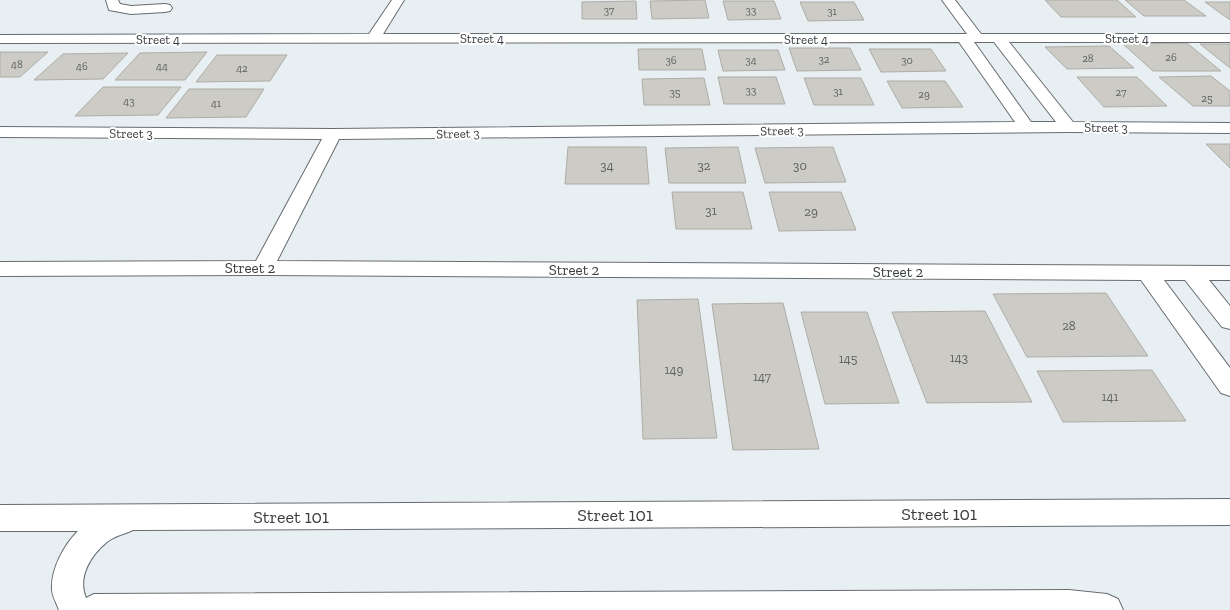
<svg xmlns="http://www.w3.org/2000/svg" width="1230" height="610" font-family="'Zilla Slab',serif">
<rect width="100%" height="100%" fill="#e8eff3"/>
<!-- building -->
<g fill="#cdcbc5" stroke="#aeaca6">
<path d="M705 0 709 18 652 19 650 1Z"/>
<path d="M1045 0H1117L1136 17H1061Z"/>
<path d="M1125 0H1184L1206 16H1144Z"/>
<path d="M636 1 637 19H582V2Z"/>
<path d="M723 1H774L781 19 728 20Z"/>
<path d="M800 2H854L864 20 808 21Z"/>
<path d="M1205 2H1230V20Z"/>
<path d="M1187 43 1221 71H1153L1123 44Z"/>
<path d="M1200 44H1230V68Z"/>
<path d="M1109 46 1134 68 1067 69 1045 47Z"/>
<path d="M789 48H850L861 70 797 71Z"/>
<path d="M638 49H702L706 70H639Z"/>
<path d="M869 49H931L946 71 881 72Z"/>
<path d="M718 50H778L785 70 723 71Z"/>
<path d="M0 52H48L20 77H0Z"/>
<path d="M207 52 185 80H115L140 53Z"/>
<path d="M128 53 103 79 34 80 63 54Z"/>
<path d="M217 55H287L270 81 196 82Z"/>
<path d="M1211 76 1230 91V106H1193L1159 77Z"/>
<path d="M718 77H776L785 104H724Z"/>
<path d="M1077 77H1137L1167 106 1104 107Z"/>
<path d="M704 78 710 105H644L642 79Z"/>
<path d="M804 78H861L874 105H814Z"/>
<path d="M887 81H945L963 107 902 108Z"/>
<path d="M103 87H181L158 115 75 116Z"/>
<path d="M189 89H264L246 117 166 118Z"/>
<path d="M1206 144H1230V168Z"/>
<path d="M568 147H646L649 184H565Z"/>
<path d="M738 147 746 183H669L665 148Z"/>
<path d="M833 147 846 182 765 183 755 148Z"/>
<path d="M672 192H743L752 229H676Z"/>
<path d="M769 192H841L856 230 779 231Z"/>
<path d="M1106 293 1148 356 1027 357 993 294Z"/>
<path d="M698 299 717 438 643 439 637 300Z"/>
<path d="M783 303 819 449 733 450 712 304Z"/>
<path d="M985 311 1032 402 927 403 892 312Z"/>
<path d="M801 312H867L899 403 825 404Z"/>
<path d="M1152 370 1186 421 1063 422 1037 371Z"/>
</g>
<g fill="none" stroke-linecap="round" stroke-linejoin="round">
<defs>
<g id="minor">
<path d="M106 0H118L120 4 131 6 165 4 170 5 172 8 170 11 165 12 131 14 109 10Z"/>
<path d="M392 0H404L383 34H967L942 0H955L981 34H1230V42H1009L1073 122 1230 123V133L1068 132 339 139 277 261 1230 266V280H1209L1230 306V329L1222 327 1185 280H1164L1230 368V396L1221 393 1141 280 263 275 0 276V262L256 261 322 139 0 137V127L333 129 1015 122 959 42 0 43V35L369 34ZM974 42H994L1056 122H1031Z"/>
<path d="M1230 499V525L133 530C125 534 114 536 107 542 91 555 77 577 86 598L94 594 1069 590 1107 594 1118 599 1123 610H59C57 604 52 596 52 589 51 569 64 545 78 531H0V505Z"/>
</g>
</defs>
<!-- minor casing -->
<use href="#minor" stroke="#676c70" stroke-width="2"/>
<!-- minor -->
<use href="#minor" fill="#fff" fill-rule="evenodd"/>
</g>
<g text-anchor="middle" stroke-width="4" stroke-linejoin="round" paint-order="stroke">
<!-- far-number labels -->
<g font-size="11" fill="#5f6060">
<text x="609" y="14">37</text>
<text x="751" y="14">33</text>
<text x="832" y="15">31</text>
<text x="1171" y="61">26</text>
<text x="1088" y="62">28</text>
<text x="824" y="63">32</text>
<text x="671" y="64">36</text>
<text x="751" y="64">34</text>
<text x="907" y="64">30</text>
<text x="17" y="68">48</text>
<text x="82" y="70">46</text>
<text x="162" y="70">44</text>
<text x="242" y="72">42</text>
<text x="751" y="94">33</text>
<text x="838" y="95">31</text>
<text x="675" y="96">35</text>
<text x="1121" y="96">27</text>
<text x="924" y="98">29</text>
<text x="1207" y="102">25</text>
<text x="129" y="105">43</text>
<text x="216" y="107">41</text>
</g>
<!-- far-street labels -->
<g font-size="13" fill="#3a3d3e" stroke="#fff">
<text x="482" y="43">Street 4</text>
<text x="1127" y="43">Street 4</text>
<text x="158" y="44">Street 4</text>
<text x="806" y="44">Street 4</text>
<text x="1106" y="132">Street 3</text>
<text transform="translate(782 130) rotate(-1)" y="5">Street 3</text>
<text x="131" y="138">Street 3</text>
<text transform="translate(458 133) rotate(-1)" y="5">Street 3</text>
</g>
<!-- number labels -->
<g font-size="13" fill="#5f6060">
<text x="607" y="170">34</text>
<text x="704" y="170">32</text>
<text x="800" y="170">30</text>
<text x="711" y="215">31</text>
<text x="811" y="216">29</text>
<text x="1069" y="330">28</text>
<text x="959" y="362">143</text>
<text x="848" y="363">145</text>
<text x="674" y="374">149</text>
<text x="762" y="381">147</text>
<text x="1110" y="401">141</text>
</g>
<!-- street labels -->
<g font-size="15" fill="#3a3d3e" stroke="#fff">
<text x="250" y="273">Street 2</text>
<text x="574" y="275">Street 2</text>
<text x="898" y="277">Street 2</text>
</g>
<!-- near-street labels -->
<g font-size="18" fill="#3a3d3e" stroke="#fff">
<text x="939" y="520">Street 101</text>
<text x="615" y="521">Street 101</text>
<text x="291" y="523">Street 101</text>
</g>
</g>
</svg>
